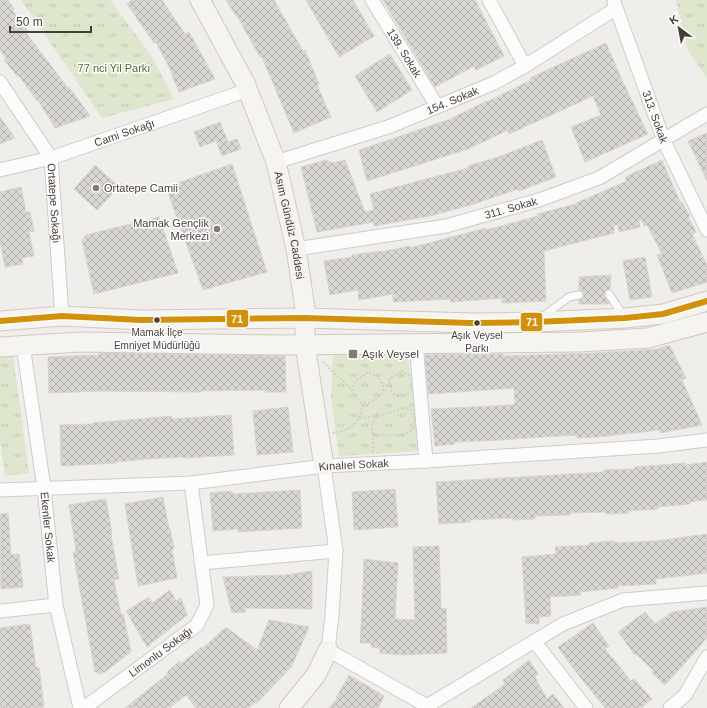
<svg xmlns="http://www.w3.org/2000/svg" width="707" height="708" font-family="Arial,sans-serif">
<defs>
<pattern id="park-tufts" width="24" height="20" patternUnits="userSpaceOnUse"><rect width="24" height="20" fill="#dee7cd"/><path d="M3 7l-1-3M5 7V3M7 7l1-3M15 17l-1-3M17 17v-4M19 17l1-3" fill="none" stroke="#c0c7b1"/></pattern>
<pattern id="building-cross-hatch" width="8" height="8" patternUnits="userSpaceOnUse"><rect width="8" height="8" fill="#d9d7d3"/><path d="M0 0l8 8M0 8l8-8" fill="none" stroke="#b2b0ac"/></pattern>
</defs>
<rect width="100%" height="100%" fill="#f0eeea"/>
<!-- park -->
<g fill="url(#park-tufts)">
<path d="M21 0H110L151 55 174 99 102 118Z"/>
<path d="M676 0H707V79L687 48Z"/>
<path d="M407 349 420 451 339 456 331 399 333 350Z"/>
<path d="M13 355 29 473 5 476 0 441V357Z"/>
</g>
<!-- building -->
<g fill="url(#building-cross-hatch)" stroke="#d8d5d0">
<path d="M0 0H8L14 9 12 10 28 31 26 33 68 88 69 87 90 116 55 128 38 100 37 101 19 76 18 77 4 60 6 58 0 50Z"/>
<path d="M132 0H162L185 34 189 32 215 79 179 92 172 75H173L156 42 154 43 127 4Z"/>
<path d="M226 0H274L303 51 305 50 319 84 317 85 331 117 294 133 262 57H260L237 16H236Z"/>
<path d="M306 0H353L374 36 339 57Z"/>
<path d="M383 0H475L504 56 476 70 474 66 435 87Z"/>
<path d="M606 43 622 80 648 134 585 162 571 127 601 115 593 96 509 134 508 130 468 149 367 181 359 150 448 120 487 101V102L531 80 530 78Z"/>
<path d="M390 54 412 90 377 112 355 76Z"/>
<path d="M0 117 15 138 0 144Z"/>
<path d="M220 122 228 142 237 139 241 149 222 156 216 141 200 147 194 132Z"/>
<path d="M707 133V181L688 141Z"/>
<path d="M542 140 556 177 519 191 518 189 471 205 430 216 374 226V222L317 232 301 167 326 160 332 163 345 160 365 212 374 210 370 194 468 168V166L498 157Z"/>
<path d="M662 160 680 202H682L690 216 688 217 696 232 692 234 707 265V282L672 293 657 255 662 254 647 225 644 226 642 220 639 221 640 227 619 232 618 225H614V233L544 251 546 301 502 303V298L451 302V299L393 302V294L359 300 358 290 330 295 324 261 352 257V255L381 251V252L410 246V248L486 228V230L538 216 537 214 576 204V203L597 194 627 181 625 177Z"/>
<path d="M232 164 267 272 203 290 166 187Z"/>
<path d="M95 165 119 187 97 210 74 189Z"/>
<path d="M21 187 26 212H30L34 231 29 232 34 256 22 258 23 264 5 267 0 242V192Z"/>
<path d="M159 217 178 273 94 294 82 241 86 235Z"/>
<path d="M645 257 652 297 630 300 623 261Z"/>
<path d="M611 275 610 289 606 290 604 294 609 304H579V300L583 298 584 294 582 291 579 290V277Z"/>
<path d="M664 346H670L686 378 682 380 702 425 660 433V430L597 437 577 438V435L543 437 502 440 454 442V444L435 446 431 409 512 405 515 404 514 388 428 394 425 355 503 354V356L594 353 659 349Z"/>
<path d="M99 353 285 356 286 392H265V390L201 391V392L101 391 49 393 48 357 99 355Z"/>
<path d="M288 407 293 452 257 455 253 411Z"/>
<path d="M231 415 234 455 184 458V457L146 459 116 462V463L61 466 60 425 93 424V423L172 416V419Z"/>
<path d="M707 462V500L689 502 690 504 658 507V509L629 511V513L606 514V512L570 513V515L535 516V519L513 520V518L470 520V522L439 524 436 482 604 472V470L635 469V467L686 463V465Z"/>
<path d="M395 489 398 527 354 530 352 492Z"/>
<path d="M300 490 302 528 238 532V529L213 531 210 493 232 491 233 494Z"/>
<path d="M163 497 169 529H170L174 548 172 549 177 578 138 586 125 504Z"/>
<path d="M106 499 112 534 111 535 119 579 114 580 121 615 123 613 131 652 105 672 100 674 95 672 73 552 76 551 69 505Z"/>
<path d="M8 513 11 555 19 554 23 587 1 589 0 514Z"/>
<path d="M707 534V573L656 579V584L618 586V588L580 592 581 595 550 597 551 616 539 617V624L526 623 522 557 556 554 555 547 590 545 589 543 614 541V543L655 541Z"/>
<path d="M439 546 441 609 446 608 447 653 401 655 380 653V648L371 647V643H360L362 610 364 559 398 563 395 619 415 620 413 547Z"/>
<path d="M312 571V609L246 608 245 612 232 613 223 577 286 575Z"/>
<path d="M170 590 176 601 181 598 187 615 147 647 126 611 149 597 152 603Z"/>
<path d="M707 607V637L696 651 665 685 652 673 654 671 636 654 635 655 618 632 645 612 655 624 672 612Z"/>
<path d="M269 620 309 627 292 666 257 703 256 702 248 708H196L186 695 169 708H125L168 674 167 672 180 661 182 663 202 647 203 648 226 627 257 650Z"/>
<path d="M593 623 609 646 605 649 631 681 634 679 652 699 641 708H605L572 667 558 647Z"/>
<path d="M30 624 36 668 39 667 44 707 32 708H0V628Z"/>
<path d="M529 660 538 674 535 677 547 699 553 694 564 708H471L505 684 503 680Z"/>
<path d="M349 675 384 696 378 708H329L337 699 336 698Z"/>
</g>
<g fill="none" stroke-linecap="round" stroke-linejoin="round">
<defs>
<g id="lane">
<path d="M609 294 624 317"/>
<path d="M542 317 569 297 579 295"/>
</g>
<g id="street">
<path id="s1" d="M372 0 437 106"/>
<path d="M489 0 525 66"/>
<path id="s2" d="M614 2 664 141 707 230"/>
<path id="s3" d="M0 82 51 158 62 316"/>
<path id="s4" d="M276 162 391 126 494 83 525 66 615 9"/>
<path id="s5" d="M0 170 51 158 248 90"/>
<path id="s6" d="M296 249 446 226 539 200 599 178 707 114"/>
<path d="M416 343 426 461"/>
<path id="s7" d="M23 345 44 488 56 605 80 708"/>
<path d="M324 466 336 551 332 615 328 650 427 706 429 708"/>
<path id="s8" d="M0 490 191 483 324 466 426 461 658 446 707 440"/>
<path d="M201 563 336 551"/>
<path d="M0 611 56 605"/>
<path d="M534 641 586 708"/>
<path d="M427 706 563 624 623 600 707 593"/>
<path id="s9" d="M84 708 197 625 207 605 191 483"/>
<path d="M670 708 685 695 707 657"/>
</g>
<g id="secondary">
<path id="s10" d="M200 0 245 83 276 162 296 249 305 308V345L324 466"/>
<path d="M0 321 62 316 141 320 305 318 471 323 536 322 625 318 663 314 707 301"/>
<path d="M0 347 80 342 280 345 580 342 648 338 707 322"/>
<path d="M289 708 316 675 328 650"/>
</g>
</defs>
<!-- lane casing -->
<use href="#lane" stroke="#ceccc8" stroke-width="9"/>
<!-- street casing -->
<use href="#street" stroke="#ceccc8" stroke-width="15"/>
<!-- secondary casing -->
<use href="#secondary" stroke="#cecac2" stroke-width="21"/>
<!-- path -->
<g stroke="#d0cecc" stroke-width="2" stroke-dasharray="2 2" stroke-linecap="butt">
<path d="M323 362 352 390"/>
<path d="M401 371 409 375 412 383 411 391 403 396H395L391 390 389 379Z"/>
<path d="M369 372C379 377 382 379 384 390 378 399 373 402 363 404L356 398 352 390 355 381Z"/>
<path d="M403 408 411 409 415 420 416 426C406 438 387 436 373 434L371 426 378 416Z"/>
<path d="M359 418 363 404"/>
<path d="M333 433C345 431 352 429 359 418L378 416"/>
<path d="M373 434V452"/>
</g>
<!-- lane -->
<use href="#lane" stroke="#fdfcfc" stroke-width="7"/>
<!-- street -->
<use href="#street" stroke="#fdfcfc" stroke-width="13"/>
<!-- secondary -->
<use href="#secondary" stroke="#f5f4f0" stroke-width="19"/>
<defs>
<path id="bus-1" d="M0 321 62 316 141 320 305 318 471 323 536 322 625 318 663 314 707 301"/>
</defs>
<!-- bus-1 casing -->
<use href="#bus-1" stroke="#fff" stroke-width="9"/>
<!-- bus-1 -->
<use href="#bus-1" stroke="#d3910b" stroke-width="6"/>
</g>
<!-- markers -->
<g fill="#817c76" stroke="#fff" stroke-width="1.5">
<circle cx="96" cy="188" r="4"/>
<circle cx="217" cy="229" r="4"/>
<rect x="348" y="349" width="10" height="10" rx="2"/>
</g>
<g fill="#453f38" stroke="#fff" stroke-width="1.5">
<circle cx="157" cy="320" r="3.5"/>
<circle cx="477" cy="323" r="3.5"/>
</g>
<g text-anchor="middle" stroke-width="3" stroke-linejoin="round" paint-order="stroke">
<!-- bus labels -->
<g font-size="10" fill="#453f38" stroke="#fff">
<text x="157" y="336">Mamak İlçe<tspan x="157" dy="13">Emniyet Müdürlüğü</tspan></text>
<text x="477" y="339">Aşık Veysel<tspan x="477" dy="13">Parkı</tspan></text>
</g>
<!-- street labels -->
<g font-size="11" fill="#453f38" stroke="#fff">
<text dy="4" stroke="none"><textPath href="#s1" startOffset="62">139. Sokak</textPath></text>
<text dy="4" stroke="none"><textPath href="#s4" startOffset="187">154. Sokak</textPath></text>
<text dy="4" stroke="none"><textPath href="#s2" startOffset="122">313. Sokak</textPath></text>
<text dy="4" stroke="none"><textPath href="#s5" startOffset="130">Cami Sokağı</textPath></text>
<text dy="4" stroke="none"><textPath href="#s3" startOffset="137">Ortatepe Sokağı</textPath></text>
<text dy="4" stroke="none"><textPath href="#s6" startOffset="219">311. Sokak</textPath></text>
<text dy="4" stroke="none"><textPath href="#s10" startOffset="244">Asım Gündüz Caddesi</textPath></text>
<text dy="4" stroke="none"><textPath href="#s8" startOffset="355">Kınalıel Sokak</textPath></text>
<text dy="4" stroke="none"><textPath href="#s7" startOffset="184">Ekenler Sokak</textPath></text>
<text dy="4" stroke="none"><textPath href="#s9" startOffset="95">Limonlu Sokağı</textPath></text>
</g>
<!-- park labels -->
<g font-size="11" fill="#4b6f32" stroke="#fff">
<text x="114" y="72">77 nci Yil Parkı</text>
</g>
<!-- poi labels -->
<g font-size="11" fill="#453f38" stroke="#fff" text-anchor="start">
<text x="104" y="192">Ortatepe Camii</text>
<text x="209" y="227" text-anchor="end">Mamak Gençlik<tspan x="209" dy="13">Merkezi</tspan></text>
<text x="362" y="358">Aşık Veysel</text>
</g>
</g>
<g stroke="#fff" stroke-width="1.5">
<rect x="226" y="309" width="23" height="19" rx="4" fill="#d3910b"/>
<rect x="520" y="312" width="23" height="20" rx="4" fill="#d3910b"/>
</g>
<g font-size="11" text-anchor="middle" font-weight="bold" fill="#fff">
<text x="237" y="323">71</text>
<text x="532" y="326">71</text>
</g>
<!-- north arrow -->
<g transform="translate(679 28) rotate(328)" stroke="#ffffff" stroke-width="3" paint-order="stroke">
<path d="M0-3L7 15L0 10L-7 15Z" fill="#453f38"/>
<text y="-6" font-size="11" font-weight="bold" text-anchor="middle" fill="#453f38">K</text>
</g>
<!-- scale -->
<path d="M10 26v6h81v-6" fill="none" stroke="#453f38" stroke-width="2"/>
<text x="16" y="26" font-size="12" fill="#453f38" stroke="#ffffff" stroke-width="3" paint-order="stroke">50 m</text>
</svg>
